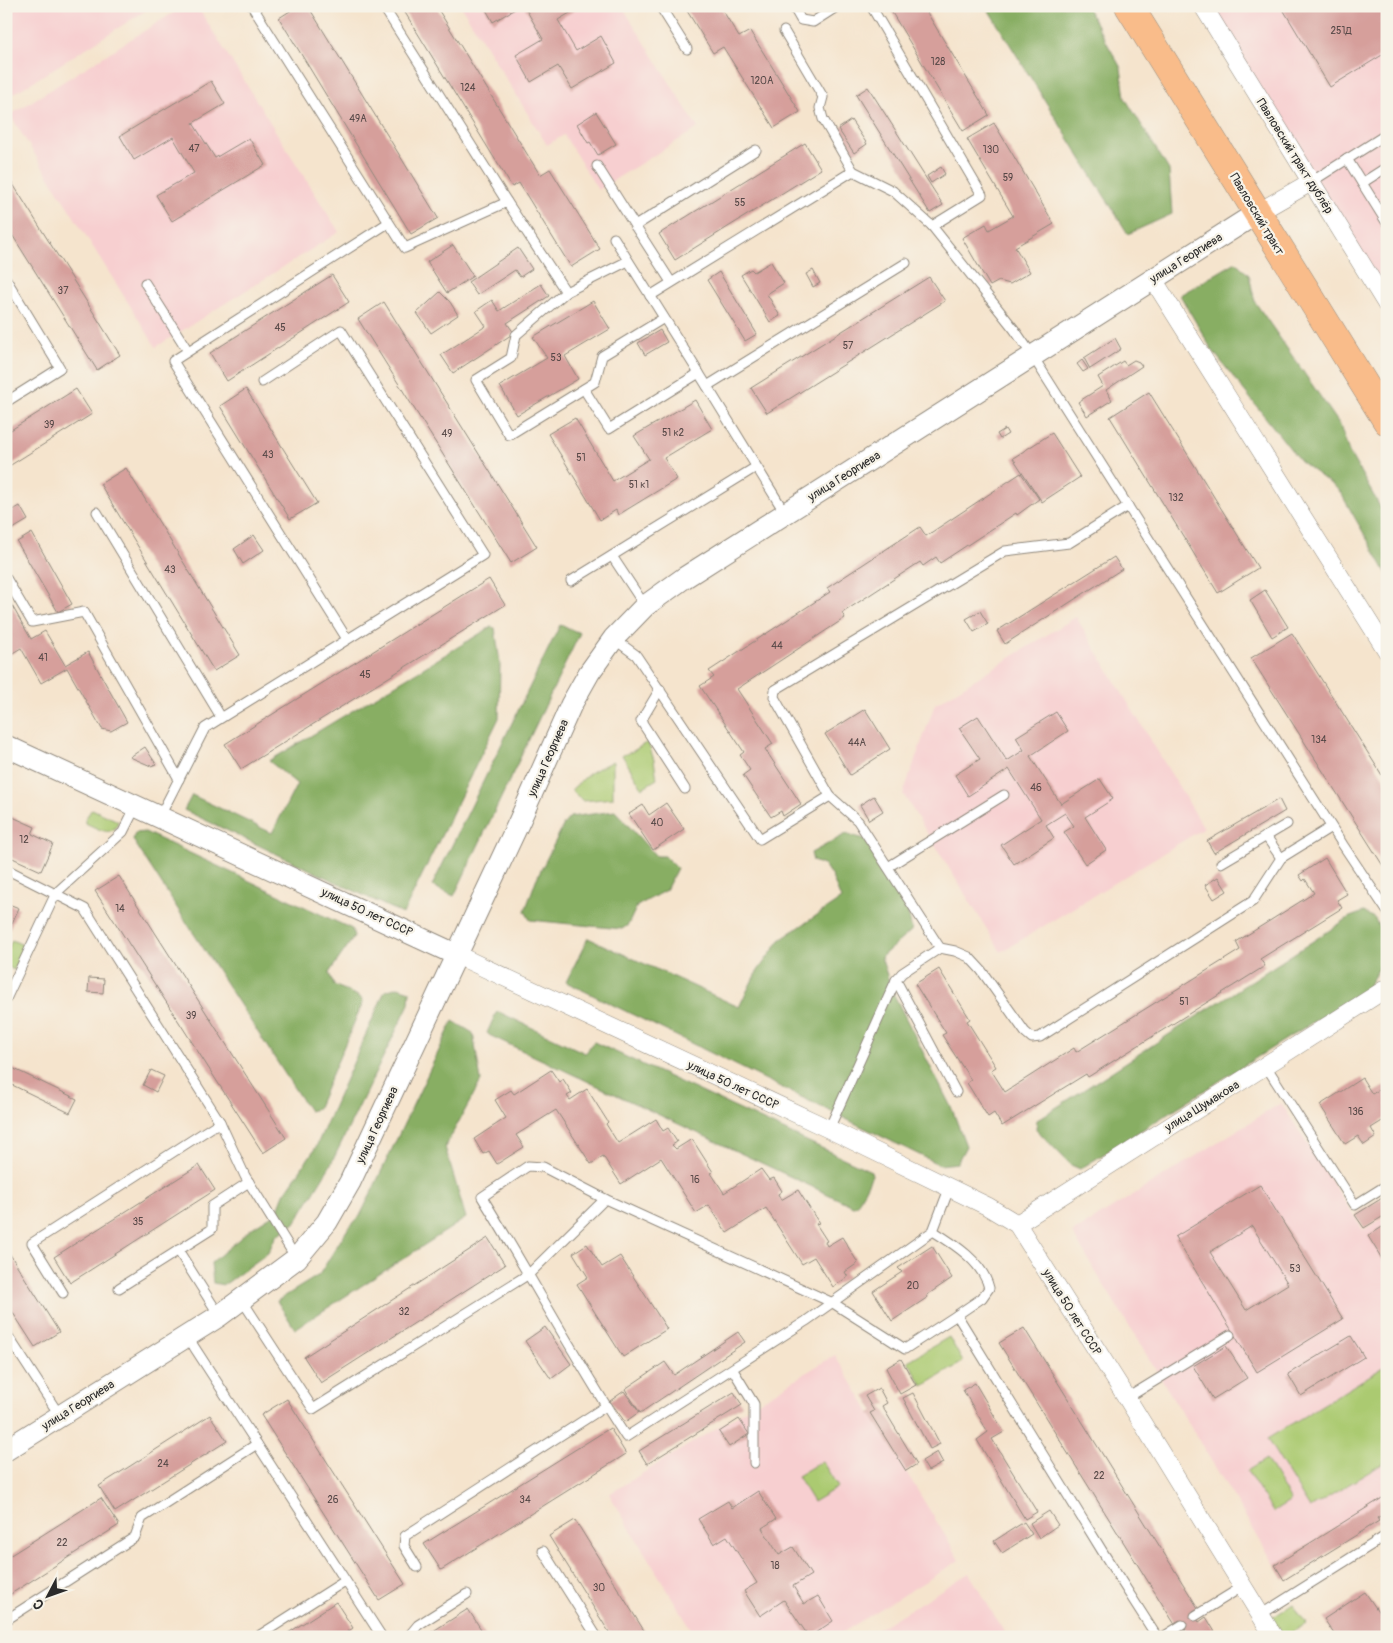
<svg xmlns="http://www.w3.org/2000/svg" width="1393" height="1643" font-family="Pangolin,sans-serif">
<rect width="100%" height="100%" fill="#f7f3e8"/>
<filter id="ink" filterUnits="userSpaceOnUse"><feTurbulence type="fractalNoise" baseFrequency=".02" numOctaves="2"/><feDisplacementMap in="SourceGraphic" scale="10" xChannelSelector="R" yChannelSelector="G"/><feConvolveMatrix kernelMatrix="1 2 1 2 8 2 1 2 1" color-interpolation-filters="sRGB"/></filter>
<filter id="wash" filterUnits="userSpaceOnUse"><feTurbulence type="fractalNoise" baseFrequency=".0096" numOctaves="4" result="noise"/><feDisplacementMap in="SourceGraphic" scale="20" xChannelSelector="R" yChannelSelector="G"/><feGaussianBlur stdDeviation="1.12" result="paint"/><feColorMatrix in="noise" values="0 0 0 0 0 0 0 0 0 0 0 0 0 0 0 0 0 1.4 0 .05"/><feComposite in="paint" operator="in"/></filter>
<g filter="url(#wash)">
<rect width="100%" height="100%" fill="#f5e4cd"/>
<!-- built -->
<g fill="#f7cfd0">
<path d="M6 6H153L10 96 6 90Z"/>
<path d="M184 6H197L339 232 156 347 10 115Z"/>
<path d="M461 6H622L698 128 598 190 564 135 547 145Z"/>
<path d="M1205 6H1387V302Z"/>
<path d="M1076 617 1204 828 1001 952 903 794 935 704Z"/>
<path d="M1281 1103 1363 1230 1387 1216V1495L1275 1565 1072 1233Z"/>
<path d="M835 1355 960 1560 835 1637H696L609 1494Z"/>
<path d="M969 1573 1007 1637H865Z"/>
</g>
<!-- green -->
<g fill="#abca71" stroke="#6b7a4e">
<path d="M648 742 654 760 657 779 642 788 622 755C633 753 638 747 648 742Z"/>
<path d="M613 761V798L583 801 571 790 591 772Z"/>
<path d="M92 809 118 821C113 840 98 828 85 823V819Z"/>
<path d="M12 940 25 946 14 970 6 966V952Z"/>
<path d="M949 1337 963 1362 923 1386 908 1361Z"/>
<path d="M1387 1365V1461L1310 1508 1267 1439Z"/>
<path d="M1266 1459 1291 1501 1273 1512 1247 1471Z"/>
<path d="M822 1461 838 1487 813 1502 797 1476Z"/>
<path d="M1293 1604 1306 1624 1284 1637 1272 1620V1618Z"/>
</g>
<!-- forest -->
<g fill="#88ae63" stroke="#5a6c47">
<path d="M986 6H1086L1121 68 1125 98 1169 170 1172 214 1128 234Z"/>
<path d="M1236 262 1249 275 1255 302 1340 425 1349 452 1387 519V574L1339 490 1300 461 1212 350 1180 295Z"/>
<path d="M560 625 580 633 454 896 432 886Z"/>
<path d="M491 627 495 628 500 663 499 718 403 914 184 810 192 795 272 833 297 784 269 761Z"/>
<path d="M615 811 656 856H665L677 868 666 890 637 906 628 925 622 929 530 920 525 911 536 880 564 824 570 817Z"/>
<path d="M145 832 352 929 354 937 329 973 334 985 360 997 363 1002 317 1109 309 1111 133 840 135 833Z"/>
<path d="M846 834 865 839 889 882 906 904 912 930 881 957 893 993 952 1109 966 1146 957 1163 940 1165 566 982 588 938 739 1007 755 975 780 940 841 899 832 877 825 866 813 861 811 853Z"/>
<path d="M1364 912 1375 919 1381 931 1385 952 1378 970 1367 988 1080 1169 1071 1165 1036 1129 1037 1120 1350 917Z"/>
<path d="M398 987 410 991 409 1004 330 1166 295 1223 276 1236 268 1253 224 1285 213 1283 211 1263 252 1228 277 1212 284 1194 316 1147 385 991Z"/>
<path d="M499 1012 585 1053C589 1051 589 1045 594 1042L871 1171 872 1175 857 1205 853 1206 489 1035 487 1033 496 1013Z"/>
<path d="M453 1021 473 1033 481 1081 445 1147 466 1218 295 1329 277 1301 319 1275 347 1230 360 1216Z"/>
</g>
<g id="blocks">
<!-- building -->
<g fill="#d69f9b" fill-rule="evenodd">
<path d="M298 6H308L438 218 411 234 279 18Z"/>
<path d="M401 6H436L540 175 550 169 600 249 571 267 519 183 512 187Z"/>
<path d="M484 6H520L493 22Z"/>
<path d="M524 6H582L558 20 576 51 601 36 616 63 572 89 558 66 531 82 516 55 543 39Z"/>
<path d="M684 6H720L739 37 750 31 800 112 774 128 723 47 713 53Z"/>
<path d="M888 6H923L989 115 963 131Z"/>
<path d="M1281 6H1386L1387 52 1330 87Z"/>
<path d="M211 81 225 104 193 123 215 158 249 138 265 165 172 221 156 195 194 173 173 137 134 160 120 136Z"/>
<path d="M868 87 943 205 930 213 856 95Z"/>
<path d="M596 112 616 144 598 155 590 142 588 143 577 124Z"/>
<path d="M851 120 867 144 854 153 838 129Z"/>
<path d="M994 123 1054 224 1015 247 1030 272 1010 284 999 281 990 286 962 238 986 224 989 230 1013 216 967 139Z"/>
<path d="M805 143 821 169 675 260 659 234Z"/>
<path d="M941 167 945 174 931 183 927 176Z"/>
<path d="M6 173 120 355 97 370 6 225Z"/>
<path d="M453 245 473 276 447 293 427 262Z"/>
<path d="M518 248 532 269 520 277 515 270 477 295 468 282Z"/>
<path d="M771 262 784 283 767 294 780 316 770 322 741 275 751 269 754 272Z"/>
<path d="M813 270 820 283 813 287 806 274Z"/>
<path d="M719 272 757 334 745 341 707 280Z"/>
<path d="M332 275 349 302 227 381 210 353Z"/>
<path d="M929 277 945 301 767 413 751 388Z"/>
<path d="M541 284 549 296 507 323 514 333 453 373 441 355 486 326 476 311 492 300 499 311Z"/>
<path d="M440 292 450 302 458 315 431 333 417 313Z"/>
<path d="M593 301 610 329 565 356 578 379 517 415 500 386 547 358 533 337Z"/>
<path d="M384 302 537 547 511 563 358 319Z"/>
<path d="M660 330 667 342 645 355 638 343Z"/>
<path d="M1115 338 1121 349 1090 369 1084 358Z"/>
<path d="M1082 360 1088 369 1083 372 1077 364Z"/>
<path d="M1134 360 1139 362 1142 366 1106 390 1112 400 1087 416 1078 402 1103 386 1098 377 1123 361 1126 365Z"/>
<path d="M76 389 92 414 6 468V433Z"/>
<path d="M246 389 317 503 290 519 220 406Z"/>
<path d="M1149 392 1258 568 1218 593 1110 417Z"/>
<path d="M695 400 712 429 664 458 677 479 618 515 616 510 600 520 548 434 575 418 613 481 649 459 634 436Z"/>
<path d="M1005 429 1008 434 1000 439 997 434Z"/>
<path d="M1052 433 1080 477 1042 502 1013 458Z"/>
<path d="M126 468 240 655 214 671 100 484Z"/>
<path d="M1021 473 1039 499 1017 515 1016 513 940 563 936 557 923 566 920 562 842 613 845 618 737 689 773 744 765 749 801 804 783 816 781 811 771 817 743 775 750 770 740 755 744 752 700 686 714 677 709 671 830 592 827 588 920 527 926 536Z"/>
<path d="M20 506 28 520 6 533V514Z"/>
<path d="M32 533 72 604 58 612 17 542Z"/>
<path d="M254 535 264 550 243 564 234 549Z"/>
<path d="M1114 557 1122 569 1005 644 997 631Z"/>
<path d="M489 579 505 605 241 769 225 744Z"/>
<path d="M1265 590 1288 627 1272 637 1250 600Z"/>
<path d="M11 604 31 639 45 631 65 665 88 652 127 722 111 731 102 729 67 668 41 683 21 648 6 657V606Z"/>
<path d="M980 611 988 624 974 632 966 619Z"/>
<path d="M1292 633 1387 783V872L1251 658Z"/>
<path d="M865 709 890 749 850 775 825 734Z"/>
<path d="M1056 712 1068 731 1030 756 1061 804 1100 779 1113 799 1085 817 1106 850 1085 864 1064 832 1074 826 1065 813 1046 825 1054 838 1014 864 1001 845 1041 819 1009 769 968 796 955 775 980 759 959 728 978 716 1007 761 1024 750 1016 737Z"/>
<path d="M145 747 156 764 151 766 130 757Z"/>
<path d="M874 796 883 811 869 820 860 805Z"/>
<path d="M1279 799 1285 811 1214 853 1207 841Z"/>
<path d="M666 803 684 829 653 850 629 814 643 805 649 815Z"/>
<path d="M6 814 35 827 32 834 53 844 41 871 6 855Z"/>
<path d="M1325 858 1347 894 1337 900 1342 908 1260 959 1265 966 1088 1077 1086 1074 1002 1126 994 1113 988 1117 967 1083 971 1080 942 1035 946 1033 915 984 939 969 970 1019 967 1021 996 1067 991 1070 1005 1092 1074 1048 1076 1052 1240 950 1236 942 1314 893 1305 879 1303 881 1299 875Z"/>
<path d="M119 876 286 1138 263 1153 95 891Z"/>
<path d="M1218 877 1227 891 1214 899 1205 885Z"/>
<path d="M6 903 19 908 6 936Z"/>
<path d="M89 978 104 979 103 993 88 992Z"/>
<path d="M6 1065 77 1099 70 1113 6 1082Z"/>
<path d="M151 1070 164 1076 156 1092 143 1085Z"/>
<path d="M551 1070 559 1082 563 1079 572 1093 567 1096 570 1100 587 1089 608 1122 606 1124 618 1143 656 1119 663 1131 668 1128 677 1142 672 1145 676 1149 692 1139 713 1172 711 1173 724 1193 761 1169 769 1180 774 1178 782 1191 778 1194 781 1200 798 1190 819 1223 816 1224 827 1241 825 1242 827 1246 842 1237 858 1263 845 1272 848 1277 833 1287 814 1257 802 1264 766 1208 727 1233 709 1205 696 1213 661 1158 621 1184 603 1156 591 1164 556 1110 516 1135 524 1147 497 1164 489 1151 483 1154 474 1139 506 1118 495 1100 511 1090 514 1094Z"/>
<path d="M1362 1078 1372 1094 1387 1085V1118L1371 1128 1376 1137 1364 1145 1358 1136 1345 1144 1320 1105Z"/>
<path d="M199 1165 215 1190 70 1283 54 1257Z"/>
<path d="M1260 1185 1343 1319 1257 1372 1175 1237ZM1252 1226 1288 1284 1246 1310 1210 1252Z"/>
<path d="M1387 1195V1214L1364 1228 1355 1215Z"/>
<path d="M1387 1224V1267L1368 1236Z"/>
<path d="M488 1238 505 1265 321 1383 304 1357Z"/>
<path d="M587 1244 602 1267 620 1256 667 1329 623 1357 577 1284 588 1277 573 1253Z"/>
<path d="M932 1246 952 1278 927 1295 928 1297 892 1321 873 1291 902 1272 898 1268Z"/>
<path d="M6 1248 59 1332 35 1347 6 1302Z"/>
<path d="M545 1327 571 1364 551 1379 525 1341Z"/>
<path d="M1024 1328 1198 1608 1193 1611 1195 1616 1199 1622 1206 1617 1218 1637H1181L1179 1634 1186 1630 1180 1620 1174 1623 999 1343Z"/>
<path d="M738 1332 745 1342 640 1413 625 1389 665 1362 674 1375Z"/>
<path d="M1351 1336 1364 1357 1301 1396 1288 1374Z"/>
<path d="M1226 1346 1247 1378 1213 1399 1193 1366Z"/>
<path d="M901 1359 916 1385 900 1394 886 1368Z"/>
<path d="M975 1383 1004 1432 992 1439 1037 1512 1025 1519 977 1440 988 1432 963 1390Z"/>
<path d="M879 1388 887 1403 882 1406 917 1464 906 1471 870 1413 874 1411 865 1396Z"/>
<path d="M624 1391 639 1412 625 1422 610 1401Z"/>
<path d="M734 1392 742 1405 647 1464 639 1451Z"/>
<path d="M913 1393 940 1444 930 1449 903 1398Z"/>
<path d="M287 1399 405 1584 379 1600 261 1415Z"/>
<path d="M210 1415 227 1441 115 1512 99 1486Z"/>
<path d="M739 1419 749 1434 729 1447 719 1432Z"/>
<path d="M610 1428 626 1454 441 1570 424 1544Z"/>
<path d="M937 1452 943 1463 928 1471 922 1461Z"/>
<path d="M758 1491 776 1519 762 1528 779 1555 793 1547 811 1575 793 1586 804 1604 818 1596 833 1621 809 1637 784 1600 760 1616 744 1591 757 1583 727 1536 714 1544 698 1519 728 1501 732 1508Z"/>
<path d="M1387 1495V1512L1377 1518 1379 1521 1284 1580 1275 1565Z"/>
<path d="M101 1498 119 1525 6 1597V1558Z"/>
<path d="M1049 1511 1058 1525 1039 1538 1030 1523Z"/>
<path d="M575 1520 648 1637H612L549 1536Z"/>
<path d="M1024 1522 1032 1534 1002 1553 994 1541Z"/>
<path d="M1365 1592 1384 1620 1387 1618V1637H1336L1324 1619Z"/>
<path d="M336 1602 353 1628 340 1637H282Z"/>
<path d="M468 1609 486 1637H428L427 1635Z"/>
</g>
</g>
</g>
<g filter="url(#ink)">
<use href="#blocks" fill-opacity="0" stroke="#90887c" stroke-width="1"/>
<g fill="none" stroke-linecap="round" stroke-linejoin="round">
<defs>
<g id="service">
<path d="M252 6 405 248 507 202"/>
<path d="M383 6 507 202 566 292"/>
<path d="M660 6 687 49"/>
<path d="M793 6 801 20 813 22 838 6"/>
<path d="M871 6 982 195 932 226 1014 329 1032 355 1343 845 1387 911"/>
<path d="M1347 159 1387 223"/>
<path d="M597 166 635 226"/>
<path d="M853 171 893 191 932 226"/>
<path d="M1311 182 1387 134"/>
<path d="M1362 183 1387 167"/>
<path d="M614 238 707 386 785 513"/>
<path d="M628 261 566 292 516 335 511 358 476 380 509 435 595 382 602 356 664 318"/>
<path d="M6 279 60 368 6 402"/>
<path d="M671 282 635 226 756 150"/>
<path d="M145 283 188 351"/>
<path d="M650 296 853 171 823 119 820 108 823 97 784 31"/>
<path d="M707 386 906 263"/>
<path d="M584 389 609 429 699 373"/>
<path d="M97 512 221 717"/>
<path d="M612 556 645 606"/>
<path d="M6 578 32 622 84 612 179 779"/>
<path d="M571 581 756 467"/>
<path d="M347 639 173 361 388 223"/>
<path d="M614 639 636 655 760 839 830 796 774 697 775 690 1005 551 1069 543 1128 506"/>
<path d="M660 689 641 721 685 789"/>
<path d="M830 796 858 821 940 948"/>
<path d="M160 816 205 728 483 555 341 330 262 382"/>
<path d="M1266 836 1281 858"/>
<path d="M1221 863 1287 824"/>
<path d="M888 867 1004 795"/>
<path d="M6 869 85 909 220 1122 245 1176 296 1258"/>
<path d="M896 980 956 1092"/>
<path d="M6 999 56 893 123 832 136 806"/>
<path d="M1266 1066 1355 1205 1387 1185"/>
<path d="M829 1129 896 980 902 973 940 948 955 951 969 957 981 970 1025 1032 1032 1038 1040 1037 1253 901 1281 858 1331 827"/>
<path d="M605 1199 543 1167 528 1166 482 1197C531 1276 575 1359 626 1437L806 1321 933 1231 949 1189"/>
<path d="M933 1231C954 1244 983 1262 989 1288L982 1298 957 1315 1104 1554 1157 1637"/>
<path d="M178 1250 219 1315"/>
<path d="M119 1288 212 1229V1206L249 1182"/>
<path d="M63 1293 32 1243 220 1122"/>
<path d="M242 1300 313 1409 529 1274 605 1199 833 1303 905 1349 957 1315"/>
<path d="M6 1333 60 1416"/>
<path d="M187 1336 257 1444"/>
<path d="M733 1370 754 1404V1463"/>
<path d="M1127 1398 1230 1335"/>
<path d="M543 1551 597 1637"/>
<path d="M417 1567 404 1546 405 1536 606 1406"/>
<path d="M1260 1615 1387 1535"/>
<path d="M1195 1616 1242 1587"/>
<path d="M6 1620 135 1537 142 1518 257 1444 382 1637"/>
<path d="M257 1637 345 1581"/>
<path d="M408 1637 418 1625 467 1594"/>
<path d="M1163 1637 1182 1625"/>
</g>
<g id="minor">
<path d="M1203 6 1387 305"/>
<path d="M1257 213 1311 182"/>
<path d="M1153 279 1387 651"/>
<path d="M457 955 829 1129 987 1206 1017 1224 1127 1398 1274 1637"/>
<path d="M1017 1224 1387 988"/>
</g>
<g id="tertiary">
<path d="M6 746 457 955"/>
<path d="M6 1450 219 1316 297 1258 327 1222 350 1182 519 822 571 705 589 673 614 638 645 606 684 578 1257 213"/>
</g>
<path id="primary" d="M1129 6 1387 421"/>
</defs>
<!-- service casing -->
<use href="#service" stroke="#90887c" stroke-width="11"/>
<!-- minor casing -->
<use href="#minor" stroke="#90887c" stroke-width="19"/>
<!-- tertiary casing -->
<use href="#tertiary" stroke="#90887c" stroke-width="23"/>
<!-- primary casing -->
<use href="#primary" stroke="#90887c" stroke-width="29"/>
<!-- service -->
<use href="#service" stroke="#fff" stroke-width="9"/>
<!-- minor -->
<use href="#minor" stroke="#fff" stroke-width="18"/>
<!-- tertiary -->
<use href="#tertiary" stroke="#fff" stroke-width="21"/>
<!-- primary -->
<use href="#primary" stroke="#f9bc8a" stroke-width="28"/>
</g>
</g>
<g text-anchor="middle" stroke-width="4.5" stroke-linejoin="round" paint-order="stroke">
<!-- number labels -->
<g font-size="10" fill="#564847">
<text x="1341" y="34">251Д</text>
<text x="938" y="65">128</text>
<text x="762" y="84">120А</text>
<text x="468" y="91">124</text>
<text x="358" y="122">49А</text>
<text x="194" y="152">47</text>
<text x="991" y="153">130</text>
<text x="1008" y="181">59</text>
<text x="740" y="206">55</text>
<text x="63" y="294">37</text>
<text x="280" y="331">45</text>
<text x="848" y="349">57</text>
<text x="556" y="361">53</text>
<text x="49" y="428">39</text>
<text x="673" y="436">51 к2</text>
<text x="447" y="437">49</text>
<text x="268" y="458">43</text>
<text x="581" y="461">51</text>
<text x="639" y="488">51 к1</text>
<text x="1176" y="501">132</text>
<text x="170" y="573">43</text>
<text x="777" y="649">44</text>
<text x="43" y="661">41</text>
<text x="365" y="678">45</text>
<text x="1319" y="743">134</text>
<text x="857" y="746">44А</text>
<text x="1036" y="791">46</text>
<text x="657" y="826">40</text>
<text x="24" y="843">12</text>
<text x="120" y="912">14</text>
<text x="1184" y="1005">51</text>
<text x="191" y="1019">39</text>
<text x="1356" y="1115">136</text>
<text x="695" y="1183">16</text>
<text x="138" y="1225">35</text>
<text x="1295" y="1272">53</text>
<text x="913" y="1289">20</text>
<text x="404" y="1315">32</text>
<text x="163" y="1467">24</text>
<text x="1099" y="1479">22</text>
<text x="333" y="1503">26</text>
<text x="525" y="1503">34</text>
<text x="62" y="1546">22</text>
<text x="775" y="1569">18</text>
<text x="599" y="1591">30</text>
</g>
<!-- street labels -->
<g font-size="12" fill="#2b2b2b" stroke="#f7f3e8">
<text transform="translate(1295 156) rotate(58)" y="4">Павловский тракт дублёр</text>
<text transform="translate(1257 214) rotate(59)" y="4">Павловский тракт</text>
<text transform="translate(1186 258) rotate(-32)" y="4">улица Георгиева</text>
<text transform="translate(844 476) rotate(-32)" y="4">улица Георгиева</text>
<text transform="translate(548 758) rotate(-66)" y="4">улица Георгиева</text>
<text transform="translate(367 912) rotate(25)" y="4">улица 50 лет СССР</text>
<text transform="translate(733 1085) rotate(25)" y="4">улица 50 лет СССР</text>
<text transform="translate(1202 1106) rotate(-32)" y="4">улица Шумакова</text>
<text transform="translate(377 1125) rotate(-65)" y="4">улица Георгиева</text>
<text transform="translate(1072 1312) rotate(58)" y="4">улица 50 лет СССР</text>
<text transform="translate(78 1405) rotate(-32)" y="4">улица Георгиева</text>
</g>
</g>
<!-- margin -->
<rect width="1393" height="1643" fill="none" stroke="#f7f3e8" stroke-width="25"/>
<!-- north arrow -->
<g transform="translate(48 1596) rotate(229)" stroke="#f7f3e8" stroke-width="4" paint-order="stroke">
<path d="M0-4L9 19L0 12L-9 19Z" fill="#2b2b2b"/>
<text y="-8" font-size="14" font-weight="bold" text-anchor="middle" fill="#2b2b2b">С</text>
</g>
</svg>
